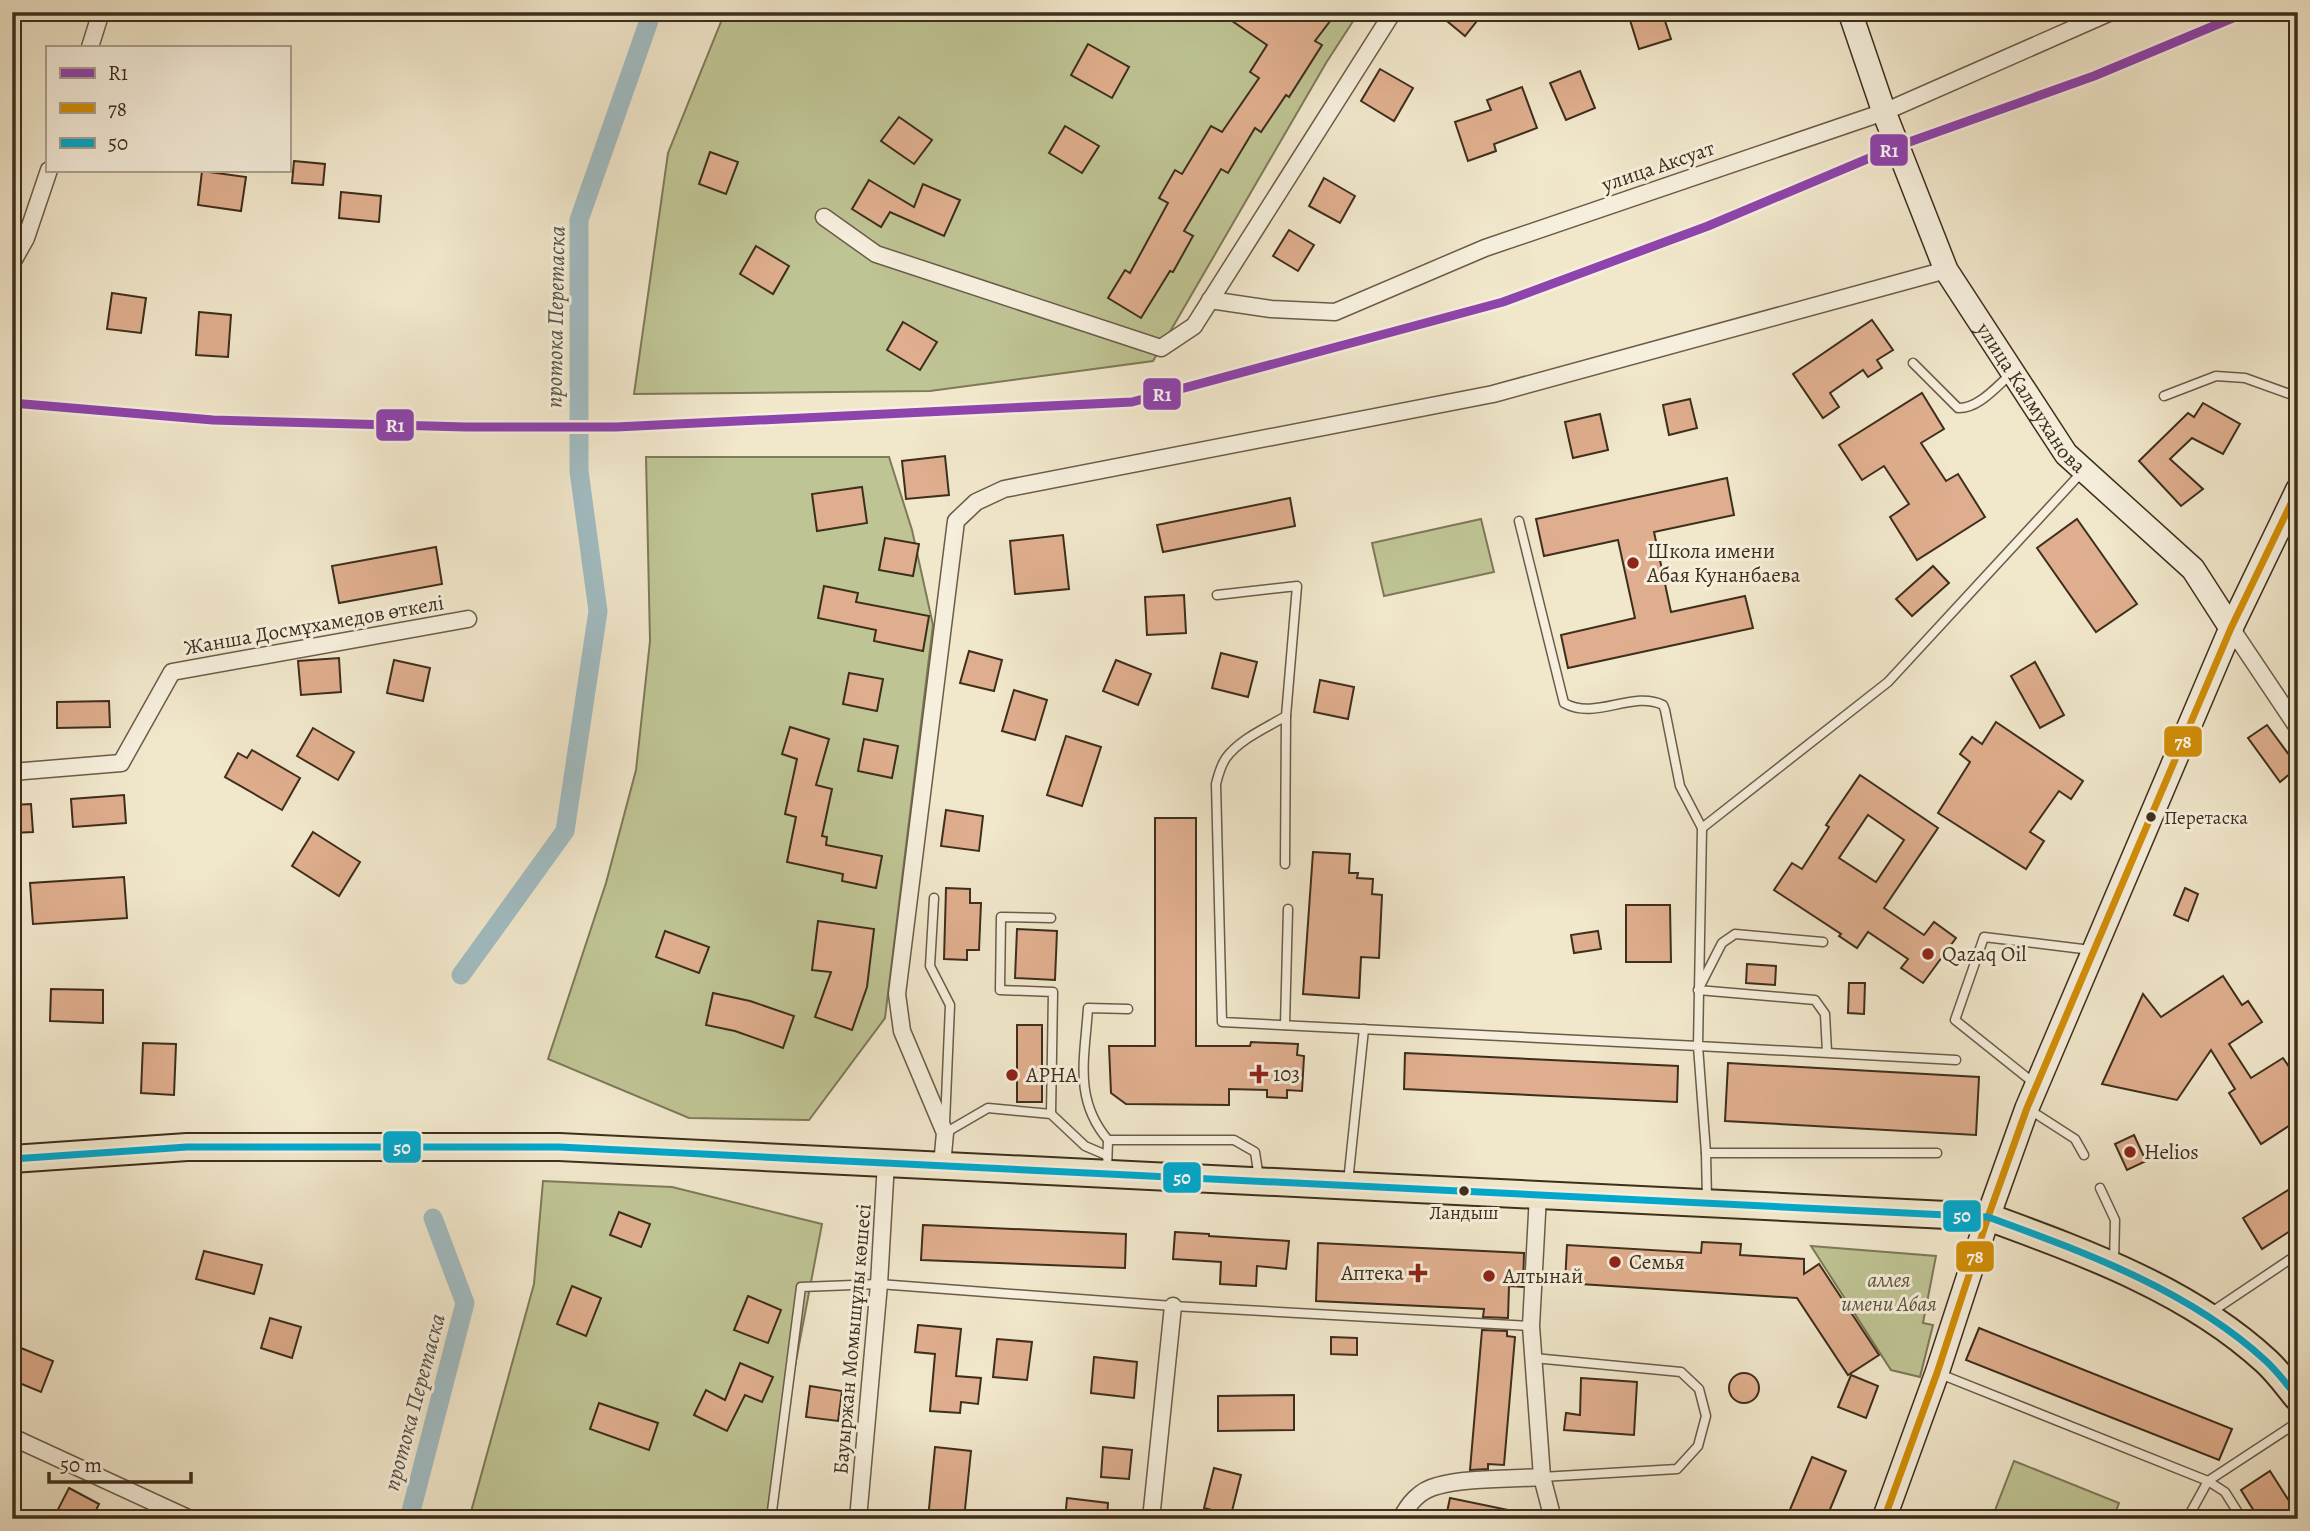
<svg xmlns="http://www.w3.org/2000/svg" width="2310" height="1531" font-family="Alegreya,serif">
<rect width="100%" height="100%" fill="#f1e7cb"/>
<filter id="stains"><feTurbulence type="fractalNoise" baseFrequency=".00286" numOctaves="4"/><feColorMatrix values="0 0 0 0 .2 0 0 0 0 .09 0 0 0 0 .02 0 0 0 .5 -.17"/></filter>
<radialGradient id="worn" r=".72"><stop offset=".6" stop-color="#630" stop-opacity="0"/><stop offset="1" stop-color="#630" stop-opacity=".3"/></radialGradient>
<!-- green -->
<g fill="#bfc494" stroke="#7e7958" stroke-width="2">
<path d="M725 12H1359L1326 63 1153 361 930 391 634 394 668 153Z"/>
<path d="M646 457H889L912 530 933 625 885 1018 809 1120 689 1118 548 1059 606 883 636 770 650 641Z"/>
<path d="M1481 519 1494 572 1384 596 1372 543Z"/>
<path d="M543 1181 672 1187 822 1224 766 1519H469L534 1284Z"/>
<path d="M1811 1246 1936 1256 1923 1323 1933 1325 1920 1377 1891 1370Z"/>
<path d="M2014 1461 2119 1503 2113 1519H2009L1994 1513Z"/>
</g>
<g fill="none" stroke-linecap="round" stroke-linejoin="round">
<!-- canal -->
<g stroke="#a1bcc2" stroke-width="19">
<path d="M461 975 565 831 598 611 579 471V220L652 12"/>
<path d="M409 1519 465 1303 433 1218"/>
</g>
</g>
<!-- building -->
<g fill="#dfae8e" stroke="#3e2e1c" stroke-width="2" fill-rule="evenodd">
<path d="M1219 12H1337L1315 41 1322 45 1289 97 1286 95 1261 132 1255 128 1228 173 1221 169 1184 231 1193 236 1173 272 1170 271 1141 318 1108 298 1125 270 1130 273 1168 203 1159 198 1175 170 1182 174 1211 126 1222 132 1259 78 1250 72 1267 45Z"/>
<path d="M1436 12H1484L1465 36Z"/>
<path d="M1652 12H1662L1671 39 1639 49 1630 20Z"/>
<path d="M1088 44 1129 67 1112 98 1071 75Z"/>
<path d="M1380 69 1413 88 1394 121 1361 101Z"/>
<path d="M1580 71 1595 108 1566 120 1550 83Z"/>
<path d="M1522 87 1537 128 1494 144 1496 151 1468 161 1455 122 1491 110 1487 100Z"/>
<path d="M899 117 932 140 914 164 881 141Z"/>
<path d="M1065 126 1099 146 1082 173 1049 153Z"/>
<path d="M710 152 738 162 726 194 699 184Z"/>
<path d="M294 161 325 164 323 185 292 183Z"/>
<path d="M202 171 246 177 241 211 198 205Z"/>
<path d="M1324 178 1355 196 1340 223 1309 206Z"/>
<path d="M869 180 914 207 923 184 960 200 944 236 890 212 881 227 852 209Z"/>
<path d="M341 192 381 196 379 222 339 218Z"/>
<path d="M1289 230 1314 245 1298 271 1273 256Z"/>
<path d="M756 246 789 266 773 294 740 274Z"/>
<path d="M112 293 146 298 141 333 107 329Z"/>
<path d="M199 312 231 315 228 357 196 355Z"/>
<path d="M1872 320 1893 350 1877 360 1882 368 1868 377 1863 370 1830 393 1839 407 1823 418 1793 374Z"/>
<path d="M903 322 937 342 920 370 887 350Z"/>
<path d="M1922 393 1944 429 1921 443 1946 481 1958 474 1985 517 1917 560 1890 517 1909 504 1884 466 1862 480 1839 445Z"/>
<path d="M1690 399 1697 428 1669 435 1663 405Z"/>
<path d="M2203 403 2240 424 2223 454 2192 438 2170 459 2203 489 2181 506 2139 461 2188 413 2194 417Z"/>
<path d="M1600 414 1608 450 1573 458 1565 422Z"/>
<path d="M945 456 949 495 906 499 902 461Z"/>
<path d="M1727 478 1734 515 1654 532 1671 612 1745 596 1753 628 1568 668 1561 635 1635 618 1618 540 1544 556 1536 519Z"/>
<path d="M862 487 867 523 817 531 812 494Z"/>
<path d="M1290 498 1295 526 1163 552 1157 525Z"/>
<path d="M2077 519 2137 604 2096 632 2037 548Z"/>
<path d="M1063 535 1069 589 1015 594 1010 541Z"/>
<path d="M885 538 919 544 913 576 879 570Z"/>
<path d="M436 547 442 584 339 603 332 566Z"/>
<path d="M1933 566 1949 583 1912 616 1896 599Z"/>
<path d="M824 586 858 593 856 602 929 616 923 651 874 641 876 630 818 618Z"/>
<path d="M1184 595 1186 633 1147 635 1145 597Z"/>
<path d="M969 651 1002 660 994 691 960 683Z"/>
<path d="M1221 653 1257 662 1248 697 1212 688Z"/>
<path d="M339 658 341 692 301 695 298 661Z"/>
<path d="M394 660 430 668 423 701 387 693Z"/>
<path d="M1116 660 1151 674 1138 705 1103 691Z"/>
<path d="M2035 662 2064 715 2040 728 2011 676Z"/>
<path d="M849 673 883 679 877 711 843 704Z"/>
<path d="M1320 680 1354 687 1348 719 1314 712Z"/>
<path d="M1014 690 1047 700 1035 740 1002 731Z"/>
<path d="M109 701 110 727 57 728V702Z"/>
<path d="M1996 722 2083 781 2071 799 2059 791 2030 832 2044 841 2026 869 1938 813 1970 762 1960 754 1972 737 1982 744Z"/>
<path d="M2267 725 2298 767 2280 782 2248 738Z"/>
<path d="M790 727 829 739 816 785 832 789 822 836 827 837 826 845 882 856 876 888 842 881 843 874 787 862 796 817 785 814 797 759 782 754Z"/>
<path d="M313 728 354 752 338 780 297 756Z"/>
<path d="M1066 736 1101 747 1082 806 1047 795Z"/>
<path d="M864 739 898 746 892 778 858 771Z"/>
<path d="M252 750 300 778 282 810 225 777 238 753 247 758Z"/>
<path d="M1860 775 1938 828 1884 908 1924 935 1934 922 1956 938 1923 983 1901 968 1908 959 1868 932 1857 948 1839 936 1841 934 1774 890 1792 863 1802 869 1829 827 1826 825ZM1868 815 1904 840 1876 882 1839 858Z"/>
<path d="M124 795 126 823 73 827 71 799Z"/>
<path d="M31 804 33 832 12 833V805Z"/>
<path d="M946 810 983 816 979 851 941 846Z"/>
<path d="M1155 818H1196V1046H1250L1251 1042 1298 1044 1297 1055 1304 1056 1302 1091 1287 1090V1098L1267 1097V1090L1229 1089V1105L1126 1104 1111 1093 1109 1046H1155Z"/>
<path d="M313 832 360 862 339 896 292 866Z"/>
<path d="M1313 852 1350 854 1349 873H1358L1357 878 1373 879 1372 894 1382 895 1379 958 1361 957 1359 998 1303 994Z"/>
<path d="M124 877 127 918 33 924 30 883Z"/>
<path d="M946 888 970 889V903H981L979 950H967V960L944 959Z"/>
<path d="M2185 888 2198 894 2188 921 2174 915Z"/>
<path d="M1626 905H1670L1671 962H1626Z"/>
<path d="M818 921 874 929 867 987 852 1030 815 1017 831 972 812 970Z"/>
<path d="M1017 929 1057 931 1055 980 1015 978Z"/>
<path d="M665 931 709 947 699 973 656 957Z"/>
<path d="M1598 931 1601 949 1574 953 1571 935Z"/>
<path d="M1747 964 1776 966 1775 985 1746 983Z"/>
<path d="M2223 976 2242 1005 2248 1001 2262 1022 2229 1044 2251 1078 2283 1058 2298 1080V1120L2261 1144 2229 1093 2235 1089 2211 1050 2177 1100 2102 1084 2143 994 2161 1017Z"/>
<path d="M1849 983H1865L1864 1014 1848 1013Z"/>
<path d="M51 989 103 990V1023L50 1021Z"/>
<path d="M713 993 750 1001 794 1016 783 1048 735 1031 706 1025Z"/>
<rect x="1017" y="1025" width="25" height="77"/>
<path d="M143 1043 176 1044 174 1095 141 1093Z"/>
<path d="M1405 1053 1678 1066 1677 1102 1404 1089Z"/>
<path d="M1728 1063 1979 1077 1976 1135 1725 1121Z"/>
<path d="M2134 1135 2146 1161 2127 1170 2115 1144Z"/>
<path d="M2298 1184V1226L2262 1249 2243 1218Z"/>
<path d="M619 1212 650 1224 641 1247 610 1235Z"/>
<path d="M923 1225 1126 1234 1125 1268 921 1260Z"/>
<path d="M1175 1232 1209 1234V1236L1289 1241 1286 1269 1257 1266 1256 1286 1220 1284 1221 1262 1173 1259Z"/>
<path d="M1702 1242 1741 1244 1740 1255 1804 1259V1274L1819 1264 1879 1355 1848 1375 1797 1298 1565 1283 1567 1245 1701 1253Z"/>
<path d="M1318 1243 1524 1253 1523 1287 1509 1286 1508 1318 1483 1317 1484 1309 1316 1301Z"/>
<path d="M204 1251 262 1265 254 1294 196 1279Z"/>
<path d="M572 1286 601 1298 586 1336 557 1324Z"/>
<path d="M748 1296 781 1310 768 1343 734 1330Z"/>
<path d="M270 1318 301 1327 292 1358 261 1348Z"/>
<path d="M918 1325 961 1329 956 1376 981 1378 978 1404 961 1402 960 1413 930 1411 935 1354 915 1352Z"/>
<path d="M1979 1328 2232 1429 2219 1460 1966 1360Z"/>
<path d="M1482 1330 1507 1331V1336L1515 1337 1504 1465 1488 1464V1469L1470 1470Z"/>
<path d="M1331 1337 1357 1338V1355L1331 1354Z"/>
<path d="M997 1339 1032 1342 1027 1380 993 1377Z"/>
<path d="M21 1348 53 1361 41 1392 12 1380V1369Z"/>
<path d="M1094 1357 1137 1362 1134 1398 1091 1393Z"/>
<path d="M740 1363 773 1377 762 1402 745 1395 727 1431 694 1415 706 1390 725 1400Z"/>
<circle cx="1744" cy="1388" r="15"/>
<path d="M1851 1375 1878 1386 1866 1418 1838 1407Z"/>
<path d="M1581 1378 1637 1382 1634 1435 1564 1430 1566 1413 1580 1415Z"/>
<path d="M810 1386 842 1391 838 1421 806 1417Z"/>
<path d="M1294 1395V1430L1218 1431V1396Z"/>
<path d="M599 1403 658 1423 649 1450 590 1429Z"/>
<path d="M935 1447 971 1451 964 1519H928Z"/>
<path d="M1103 1447 1132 1450 1129 1479 1101 1477Z"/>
<path d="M1812 1457 1846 1471 1826 1519H1786Z"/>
<path d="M1214 1468 1241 1475 1231 1515 1204 1508Z"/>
<path d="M2270 1471 2298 1515V1519H2259L2241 1490Z"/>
<path d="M69 1488 99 1504 92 1519H53Z"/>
<path d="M1067 1498 1108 1503 1107 1519H1065Z"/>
<path d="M1450 1498 1518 1512 1517 1519H1456L1446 1517Z"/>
</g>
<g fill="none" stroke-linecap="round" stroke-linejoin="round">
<defs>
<g id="lane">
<path d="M1913 363 1958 408C1978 409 1996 387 2011 374"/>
<path d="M2164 396 2216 376 2245 378 2298 397"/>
<path d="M1519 521 1564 703C1596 721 1632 690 1663 705L1665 710 1680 786 1702 828 1698 1046 1956 1060"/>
<path d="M1217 595 1297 586 1286 716C1266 728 1240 739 1226 758 1221 765 1218 776 1216 784L1222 1022 1698 1046 1706 1153 1707 1201"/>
<path d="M1702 828 1888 682 2082 472"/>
<path d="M1285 864 1286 716"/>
<path d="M934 898 930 966 950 1005 945 1123"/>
<path d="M1823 942 1735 934 1722 943 1698 990 1815 1000 1825 1014 1827 1052"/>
<path d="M1285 1025 1288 909"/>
<path d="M2035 1084 1955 1020 1984 937 2091 950"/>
<path d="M2030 1110 2075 1139 2084 1155"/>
<path d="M1051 1114 1053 992 1000 990 1001 917 1051 918"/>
<path d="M945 1133 988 1108 1051 1114 1085 1146 1106 1155"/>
<path d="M1108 1140C1073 1099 1085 1057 1088 1008L1128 1009"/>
<path d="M1706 1153H1937"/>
<path d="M1107 1170 1108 1140H1234L1255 1152 1259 1178"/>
<path d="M1348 1182 1364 1029"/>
<path d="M2100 1188 2115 1220 2114 1262"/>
<path d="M2210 1313 2298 1254"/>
<path d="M1534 1358 1681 1372 1699 1389 1706 1416 1698 1446 1677 1469 1542 1477"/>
<path d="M1940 1374 2208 1481 2225 1492 2242 1519"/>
<path d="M771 1519 801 1287 879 1284 1173 1306 1531 1326"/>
<path d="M2187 1519 2208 1481 2298 1422"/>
</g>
<g id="street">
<path d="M90 47 101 12"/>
<path d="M824 217 876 254 1161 348 1194 326 1393 12"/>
<path d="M12 263 26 238 49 170"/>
<path d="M1210 300 1271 309 1335 312 1485 248 1884 112 2111 12"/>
<path d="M2231 628 2298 728"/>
<path d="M12 772 121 763 172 672 468 619"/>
<path d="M942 1165 945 1133 902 1031 897 994 956 521 976 502 1004 489 1493 394 1946 270"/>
<path d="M1538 1195 1531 1326 1542 1477 1553 1519"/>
<path d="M12 1437 190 1519"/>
<path d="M858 1519 879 1284 886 1162"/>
<path d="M1151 1519 1173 1306"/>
<path d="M1401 1519C1408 1504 1420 1490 1437 1486 1463 1478 1513 1479 1542 1477"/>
</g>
<g id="secondary">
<path id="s1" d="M1850 12 1884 112 1946 270 2066 454 2193 569 2231 628"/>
<path d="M1884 1519 1937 1373 1988 1217 2027 1108 2231 628 2298 489"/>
</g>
<path id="primary" d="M12 1159 187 1147H559L1988 1217C2086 1253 2189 1290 2266 1361 2278 1372 2288 1386 2298 1398"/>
</defs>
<!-- lane casing -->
<use href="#lane" stroke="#6b5c48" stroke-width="11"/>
<!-- street casing -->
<use href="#street" stroke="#6b5c48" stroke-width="19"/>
<!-- secondary casing -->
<use href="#secondary" stroke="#3e2e1c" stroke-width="26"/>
<!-- primary casing -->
<use href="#primary" stroke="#3e2e1c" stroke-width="30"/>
<!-- lane -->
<use href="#lane" stroke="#f6efdd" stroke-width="8"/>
<!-- street -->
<use href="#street" stroke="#f6efdd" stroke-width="16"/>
<!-- secondary -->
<use href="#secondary" stroke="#f6efdd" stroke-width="23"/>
<!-- primary -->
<use href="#primary" stroke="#f1e7cb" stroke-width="26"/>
<defs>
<path id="bus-1" d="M1884 1519 1937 1373 1988 1217 2027 1108 2231 628 2298 489"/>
<path id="bus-2" d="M12 1159 187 1147H559L1988 1217C2086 1253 2189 1290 2266 1361 2278 1372 2288 1386 2298 1398"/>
</defs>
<!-- bus-1 casing -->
<use href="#bus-1" stroke="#f6efdd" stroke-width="12"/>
<!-- bus-2 casing -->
<use href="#bus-2" stroke="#f6efdd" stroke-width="12"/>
<!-- bus-1 -->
<use href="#bus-1" stroke="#d28e06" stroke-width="7"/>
<!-- bus-2 -->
<use href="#bus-2" stroke="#00a9ce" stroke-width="7"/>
<defs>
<path id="rail-1" d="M12 403 213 420 466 427H616L1132 402 1503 302 1708 226 1898 146 2094 76 2247 12"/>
</defs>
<!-- rail-1 casing -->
<use href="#rail-1" stroke="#f6efdd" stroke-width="14"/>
<!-- rail-1 -->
<use href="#rail-1" stroke="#8e44ad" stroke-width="9"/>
</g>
<!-- markers -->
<g fill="#8f2418" stroke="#f6efdd" stroke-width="2.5">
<circle cx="1633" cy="563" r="7"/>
<circle cx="1928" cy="954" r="7"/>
<path d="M1255.5 1063.5h7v7h7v7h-7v7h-7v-7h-7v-7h7z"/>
<circle cx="1012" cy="1075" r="7"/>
<circle cx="2130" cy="1152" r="7"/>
<circle cx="1615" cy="1262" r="7"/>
<path d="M1414.5 1262.5h7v7h7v7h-7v7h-7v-7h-7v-7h7z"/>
<circle cx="1489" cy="1276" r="7"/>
</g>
<g fill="#3e2e1c" stroke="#f6efdd" stroke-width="2.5">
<circle cx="2151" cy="817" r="6"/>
<circle cx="1464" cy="1191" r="6"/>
</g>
<g text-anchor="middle" stroke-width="6" stroke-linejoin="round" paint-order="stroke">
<!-- bus labels -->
<g font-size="19" fill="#3e2e1c" stroke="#f6efdd" text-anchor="start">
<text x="2164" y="824">Перетаска</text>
<text x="1464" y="1219" text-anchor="middle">Ландыш</text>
</g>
<!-- street labels -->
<g font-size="21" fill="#3e2e1c" stroke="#f6efdd">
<text transform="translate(1658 166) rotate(-19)" y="7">улица Аксуат</text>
<text dy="7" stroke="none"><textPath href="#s1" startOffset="429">улица Калмуханова</textPath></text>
<text transform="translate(314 625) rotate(-10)" y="7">Жанша Досмұхамедов өткелі</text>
<text transform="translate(852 1339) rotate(-85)" y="7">Бауыржан Момышұлы көшесі</text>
</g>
<!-- poi labels -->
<g font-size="21" fill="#3e2e1c" stroke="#f6efdd" text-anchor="start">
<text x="1647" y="558">Школа имени<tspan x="1647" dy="24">Абая Кунанбаева</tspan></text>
<text x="1942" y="961">Qazaq Oil</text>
<text x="1273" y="1081">103</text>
<text x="1026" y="1082">АРНА</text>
<text x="2144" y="1159">Helios</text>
<text x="1629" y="1269">Семья</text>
<text x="1404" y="1280" text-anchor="end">Аптека</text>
<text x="1503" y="1283">Алтынай</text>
</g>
<!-- park labels -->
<g font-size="21" font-style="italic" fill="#5e543a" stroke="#f6efdd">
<text x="1889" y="1287">аллея<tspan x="1889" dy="24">имени Абая</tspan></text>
</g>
<!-- water labels -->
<g font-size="23" font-style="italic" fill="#575246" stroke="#f6efdd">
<text transform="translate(555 317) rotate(-89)" y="8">протока Перетаска</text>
<text transform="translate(414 1402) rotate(-75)" y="8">протока Перетаска</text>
</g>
</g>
<g stroke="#f6efdd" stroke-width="2.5">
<rect x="1869" y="133" width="40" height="34" rx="7" fill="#8e44ad"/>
<rect x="1142" y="377" width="40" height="34" rx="7" fill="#8e44ad"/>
<rect x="375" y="408" width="40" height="34" rx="7" fill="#8e44ad"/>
<rect x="2163" y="725" width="40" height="33" rx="7" fill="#d28e06"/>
<rect x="382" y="1130" width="40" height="34" rx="7" fill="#00a9ce"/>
<rect x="1162" y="1161" width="40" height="33" rx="7" fill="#00a9ce"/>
<rect x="1942" y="1199" width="40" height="34" rx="7" fill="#00a9ce"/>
<rect x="1955" y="1240" width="40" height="33" rx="7" fill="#d28e06"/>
</g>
<g font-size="19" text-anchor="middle" font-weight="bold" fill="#fff">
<text x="1889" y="157">R1</text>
<text x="1162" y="401">R1</text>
<text x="395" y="432">R1</text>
<text x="2183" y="748">78</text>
<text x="402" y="1154">50</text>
<text x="1182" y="1184">50</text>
<text x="1962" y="1222">50</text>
<text x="1975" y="1263">78</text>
</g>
<!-- margin -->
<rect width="2310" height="1531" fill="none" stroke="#f1e7cb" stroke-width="42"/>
<rect x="14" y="14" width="2282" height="1503" fill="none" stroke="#3e2e1c" stroke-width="3.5"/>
<rect x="21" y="21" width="2268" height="1489" fill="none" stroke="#3e2e1c" stroke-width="2"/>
<!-- legend -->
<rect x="46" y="46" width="245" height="126" fill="#f6efdd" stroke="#aca290" stroke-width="2"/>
<rect x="60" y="68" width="35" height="10" fill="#8e44ad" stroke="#aca290" stroke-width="2"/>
<text x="108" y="80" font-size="21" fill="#3e2e1c">R1</text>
<rect x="60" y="103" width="35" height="10" fill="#d28e06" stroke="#aca290" stroke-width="2"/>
<text x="108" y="116" font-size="21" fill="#3e2e1c">78</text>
<rect x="60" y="138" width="35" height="10" fill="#00a9ce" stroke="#aca290" stroke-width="2"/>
<text x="108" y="150" font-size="21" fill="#3e2e1c">50</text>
<!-- scale -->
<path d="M49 1472v10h142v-10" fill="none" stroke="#3e2e1c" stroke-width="3.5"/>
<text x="60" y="1472" font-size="21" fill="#3e2e1c" stroke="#f6efdd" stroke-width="5" paint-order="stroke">50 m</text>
<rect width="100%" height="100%" filter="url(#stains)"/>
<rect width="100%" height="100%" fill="url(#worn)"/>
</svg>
